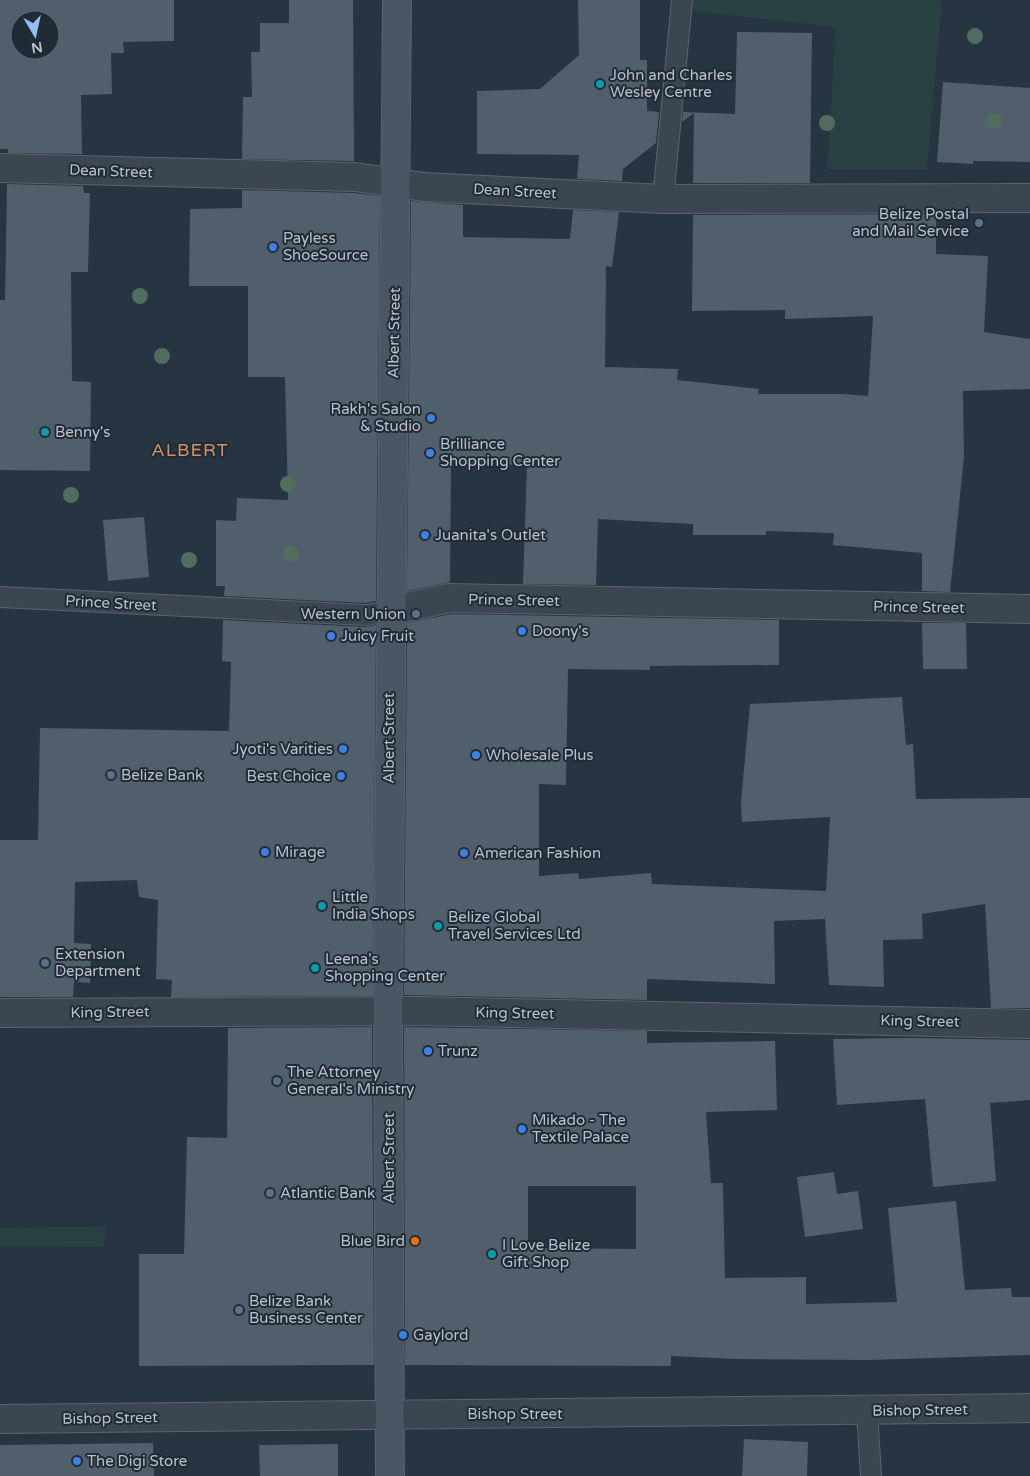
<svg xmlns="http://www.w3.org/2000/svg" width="1030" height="1476" font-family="'Varela Round',sans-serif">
<rect width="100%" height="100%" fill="#273441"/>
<!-- green -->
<g fill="#294142">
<path d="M693 0H942L927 169H827L836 27 692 11Z"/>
<path d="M106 1226 104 1247 0 1246V1228Z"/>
</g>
<!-- building -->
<g fill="#515f6c" fill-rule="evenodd">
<path d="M0 0H174V41L123 42 124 53H111L112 94 81 95 82 154 8 153V149H0ZM20 20H50V50H20Z"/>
<path d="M289 0H353L354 161 242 159 243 97H252L251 52H260V23H289Z"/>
<path d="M578 0H640V60H647V111L659 112 656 143 623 169 622 181 577 179 579 155 477 154V91L540 89 579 55Z"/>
<path d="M737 32 812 33 810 183H693L694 113 682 122 683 112 735 114Z"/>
<path d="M943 82 1030 88V162L973 161V164L937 162Z"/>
<path d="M7 184 83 186 84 193H90L88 272H71L72 381 91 382 90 471 0 470V300H5Z"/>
<path d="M242 190 354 193 380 196 376 601 365 603 224 596 225 586H216V520L236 521 237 498 288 500 285 377H248V286H189L190 209 242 208Z"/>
<path d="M411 201 463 205V237L570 239 573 210 619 212 612 267 606 266 605 367 678 369 677 380 759 389 758 394H843L868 396 873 316 785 319V310L692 311 693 215 936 214V254L988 256 984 332 1030 339V389L963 391 964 457 950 592 922 591V553L833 545 834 533 766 531V535H693V524L598 519 596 585 523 584 527 464 451 467 450 582 407 591Z"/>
<path d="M144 517 149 577 108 581 103 520Z"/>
<path d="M451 614 779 620V665L650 666V670L568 669 566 785 539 784V876L578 873 579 879 651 873 652 884 826 891 830 817 742 822 741 802 750 704 902 697 906 745 913 744 916 799 1030 798V1008H991L985 904 922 914 923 939 883 940 884 987 829 985 825 919 774 921 775 984 647 979V1000L404 995 407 623Z"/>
<path d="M223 620 365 627 376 625 373 996 171 997 172 980 156 979 158 900 139 897 137 880 75 882 74 943 91 944 90 983 74 982 73 997H0V840H38L40 728 229 731 231 662 222 661Z"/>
<path d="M922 623H966L967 669H923Z"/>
<path d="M372 1027 374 1365 139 1366V1254H184L187 1137 227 1138 228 1028Z"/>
<path d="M404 1027 647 1031V1043L775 1041 777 1110 706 1112 711 1183H723L725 1278 806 1277V1304L897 1302 888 1208 956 1201 965 1290 1011 1288 1012 1297H1030V1355L869 1360 738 1359 671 1356V1366L405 1365ZM528 1186H636V1249L528 1248Z"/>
<path d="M909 1038 1030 1040V1100L990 1103 996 1181 933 1187 925 1099 837 1105 833 1039Z"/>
<path d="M834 1172 837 1194 858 1191 863 1229 805 1237 797 1177Z"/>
<path d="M744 1439 808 1442 807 1476H742Z"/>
<path d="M153 1443 154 1476H0V1445Z"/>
<path d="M338 1444V1476H260L259 1445Z"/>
</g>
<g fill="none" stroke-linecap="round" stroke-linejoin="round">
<defs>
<g id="lane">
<path d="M663 199 682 0"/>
<path d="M0 597 366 615 390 611"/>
<path d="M867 1411 871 1476"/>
</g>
<g id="street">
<path d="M0 168 355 177 424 187 663 199 1030 198"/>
<path d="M390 611 449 598 1030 609"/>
<path d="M0 1013 418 1011 1030 1024"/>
<path d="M0 1419 1030 1408"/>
</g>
<path id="secondary" d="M390 1476 388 1011 397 0"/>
</defs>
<!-- lane casing -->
<use href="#lane" stroke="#5a646e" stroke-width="22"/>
<!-- street casing -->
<use href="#street" stroke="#5a646e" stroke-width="30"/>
<!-- secondary casing -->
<use href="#secondary" stroke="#5a646e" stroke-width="30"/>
<!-- lane -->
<use href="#lane" stroke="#3c4651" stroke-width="20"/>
<!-- street -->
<use href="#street" stroke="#3c4651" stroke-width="28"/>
<!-- secondary -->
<use href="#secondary" stroke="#4a5664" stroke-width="28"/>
</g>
<!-- trees -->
<g fill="#506d5f">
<circle cx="975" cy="36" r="8"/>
<circle cx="994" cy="121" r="8"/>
<circle cx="827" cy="123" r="8"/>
<circle cx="140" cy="296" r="8"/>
<circle cx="162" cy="356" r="8"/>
<circle cx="288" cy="484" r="8"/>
<circle cx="71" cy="495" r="8"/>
<circle cx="291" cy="554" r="8"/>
<circle cx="189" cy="560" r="8"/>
</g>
<!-- markers -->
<g fill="#0f9aa8" stroke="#202b36" stroke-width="2">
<circle cx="600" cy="84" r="5"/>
<circle cx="45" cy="432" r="5"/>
<circle cx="322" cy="906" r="5"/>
<circle cx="438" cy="926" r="5"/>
<circle cx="315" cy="968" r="5"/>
<circle cx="492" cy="1254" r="5"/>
</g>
<g fill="#5c6f8a" stroke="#202b36" stroke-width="2">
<circle cx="979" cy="223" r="5"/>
<circle cx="416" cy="614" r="5"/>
<circle cx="111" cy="775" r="5"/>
<circle cx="45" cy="963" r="5"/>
<circle cx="277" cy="1081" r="5"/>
<circle cx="270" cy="1193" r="5"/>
<circle cx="239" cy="1310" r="5"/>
</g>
<g fill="#3f7fe0" stroke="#202b36" stroke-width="2">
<circle cx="273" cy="247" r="5"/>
<circle cx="431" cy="418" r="5"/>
<circle cx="430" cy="453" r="5"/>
<circle cx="425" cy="535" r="5"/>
<circle cx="522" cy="631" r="5"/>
<circle cx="331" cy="636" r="5"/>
<circle cx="343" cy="749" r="5"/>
<circle cx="476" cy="755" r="5"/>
<circle cx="341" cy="776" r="5"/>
<circle cx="265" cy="852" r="5"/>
<circle cx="464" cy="853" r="5"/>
<circle cx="428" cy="1051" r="5"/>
<circle cx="522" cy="1129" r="5"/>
<circle cx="403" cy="1335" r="5"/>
<circle cx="77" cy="1461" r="5"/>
</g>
<circle fill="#e8710a" stroke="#202b36" stroke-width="2" cx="415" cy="1241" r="5"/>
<g text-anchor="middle" stroke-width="4" stroke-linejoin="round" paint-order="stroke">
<!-- poi labels -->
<g font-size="15" fill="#b9c1cb" stroke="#202b36" text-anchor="start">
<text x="610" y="80">John and Charles<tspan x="610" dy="17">Wesley Centre</tspan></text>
<text x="969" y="219" text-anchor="end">Belize Postal<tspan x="969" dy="17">and Mail Service</tspan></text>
<text x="283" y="243">Payless<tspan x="283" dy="17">ShoeSource</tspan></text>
<text x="421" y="414" text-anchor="end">Rakh's Salon<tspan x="421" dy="17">&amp; Studio</tspan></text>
<text x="55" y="437">Benny's</text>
<text x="440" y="449">Brilliance<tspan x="440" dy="17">Shopping Center</tspan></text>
<text x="435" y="540">Juanita's Outlet</text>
<text x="406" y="619" text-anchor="end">Western Union</text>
<text x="532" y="636">Doony's</text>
<text x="341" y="641">Juicy Fruit</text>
<text x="333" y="754" text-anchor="end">Jyoti's Varities</text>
<text x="486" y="760">Wholesale Plus</text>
<text x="121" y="780">Belize Bank</text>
<text x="331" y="781" text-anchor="end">Best Choice</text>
<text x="275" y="857">Mirage</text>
<text x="474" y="858">American Fashion</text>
<text x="332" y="902">Little<tspan x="332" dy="17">India Shops</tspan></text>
<text x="448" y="922">Belize Global<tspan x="448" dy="17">Travel Services Ltd</tspan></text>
<text x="55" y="959">Extension<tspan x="55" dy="17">Department</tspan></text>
<text x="325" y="964">Leena's<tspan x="325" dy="17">Shopping Center</tspan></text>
<text x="438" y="1056">Trunz</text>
<text x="287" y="1077">The Attorney<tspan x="287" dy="17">General's Ministry</tspan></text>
<text x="532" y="1125">Mikado - The<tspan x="532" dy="17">Textile Palace</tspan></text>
<text x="280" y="1198">Atlantic Bank</text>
<text x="405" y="1246" text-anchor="end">Blue Bird</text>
<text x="502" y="1250">I Love Belize<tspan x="502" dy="17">Gift Shop</tspan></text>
<text x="249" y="1306">Belize Bank<tspan x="249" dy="17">Business Center</tspan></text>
<text x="413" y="1340">Gaylord</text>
<text x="87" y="1466">The Digi Store</text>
</g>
<!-- street labels -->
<g font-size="15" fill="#b9c1cb" stroke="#202b36">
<text transform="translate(111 171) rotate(2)" y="5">Dean Street</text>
<text transform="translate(515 191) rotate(3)" y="5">Dean Street</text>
<text transform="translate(394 333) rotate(-89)" y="5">Albert Street</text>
<text transform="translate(514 600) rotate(1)" y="5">Prince Street</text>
<text transform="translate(111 603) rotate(3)" y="5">Prince Street</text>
<text transform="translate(919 607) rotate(1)" y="5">Prince Street</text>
<text transform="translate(389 738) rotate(-90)" y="5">Albert Street</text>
<text transform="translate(110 1012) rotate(-1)" y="5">King Street</text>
<text transform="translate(515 1013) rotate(1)" y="5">King Street</text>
<text transform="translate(920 1021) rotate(1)" y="5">King Street</text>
<text transform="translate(389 1158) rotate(-90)" y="5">Albert Street</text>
<text transform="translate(920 1410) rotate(-1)" y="5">Bishop Street</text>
<text x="515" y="1419">Bishop Street</text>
<text transform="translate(110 1418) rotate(-1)" y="5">Bishop Street</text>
</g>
<!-- quarter labels -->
<g font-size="18" letter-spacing="1" fill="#d2916c" stroke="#202b36">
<text x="190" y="456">ALBERT</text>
</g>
</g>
<!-- north arrow -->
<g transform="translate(35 35) rotate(171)"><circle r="24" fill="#202b36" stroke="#5d6772"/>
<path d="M0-4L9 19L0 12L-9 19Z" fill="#94c1f5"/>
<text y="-8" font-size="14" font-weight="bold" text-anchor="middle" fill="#b9c1cb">N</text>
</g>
</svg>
